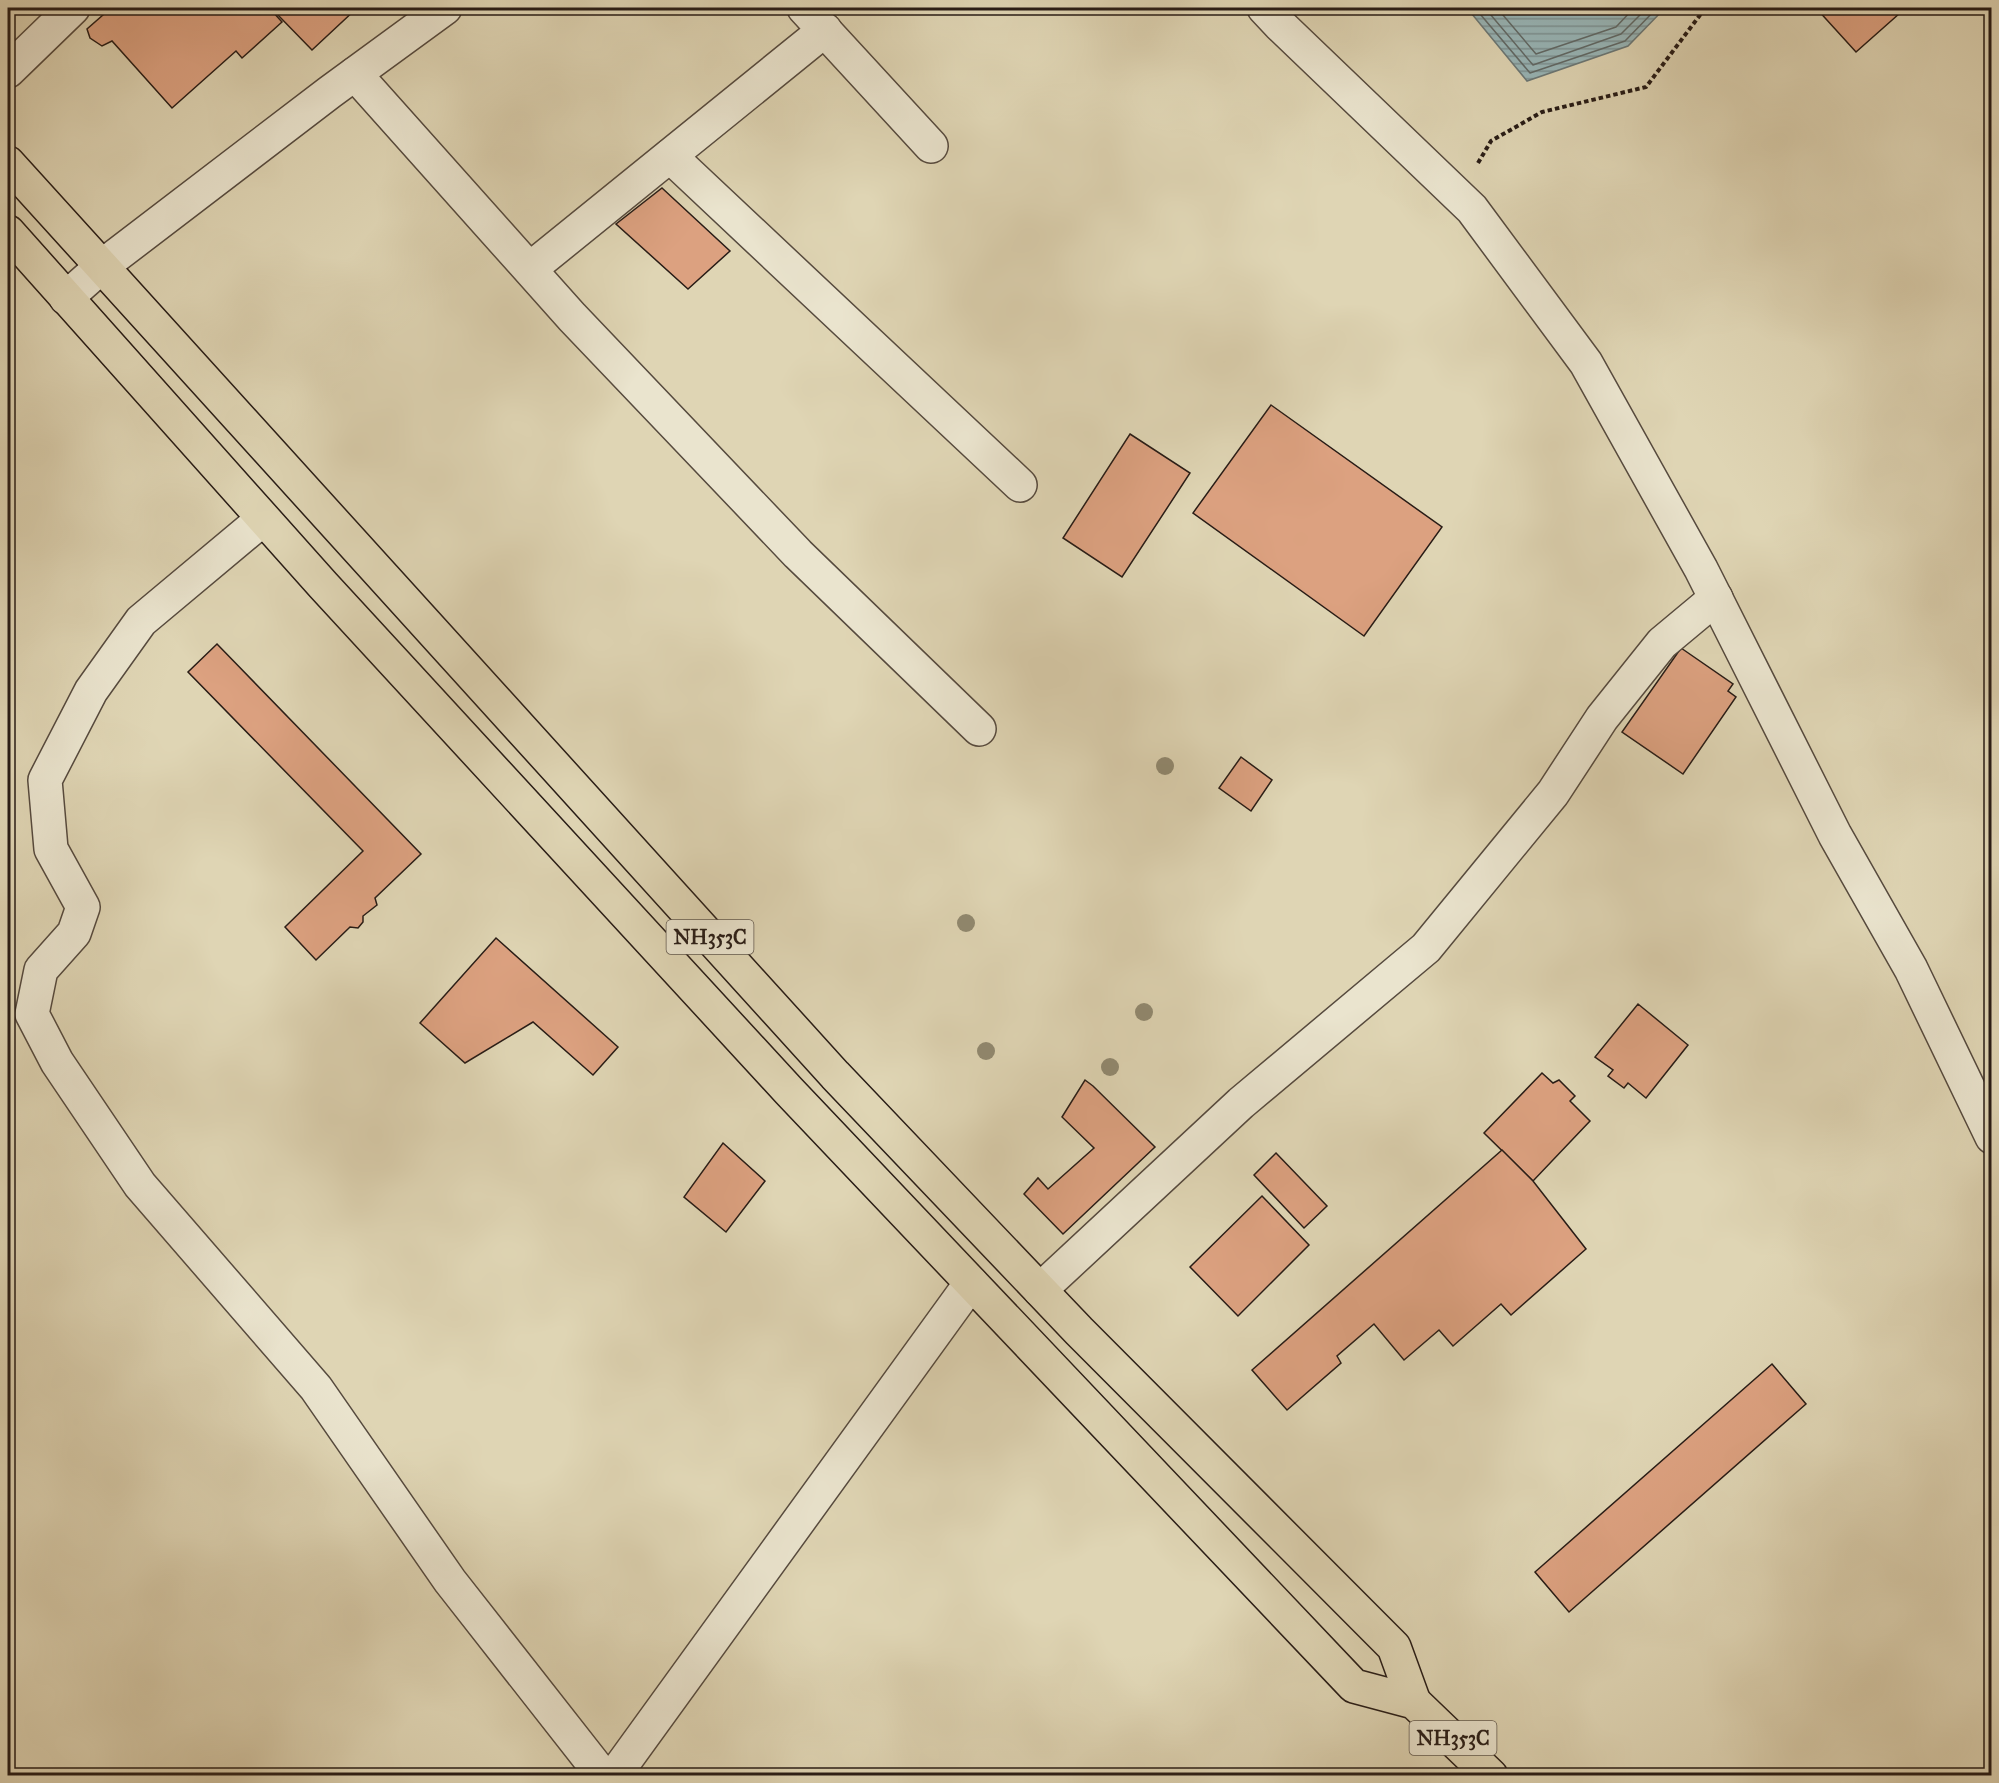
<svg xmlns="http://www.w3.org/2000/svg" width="1999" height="1783" font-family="'IM FELL Great Primer',serif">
<defs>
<pattern id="water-rules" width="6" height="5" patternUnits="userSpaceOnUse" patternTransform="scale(1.5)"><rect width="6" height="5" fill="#98b6b8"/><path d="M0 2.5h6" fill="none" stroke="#7c9395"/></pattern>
</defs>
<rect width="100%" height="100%" fill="#dfd5b4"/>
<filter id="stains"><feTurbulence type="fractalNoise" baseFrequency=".00333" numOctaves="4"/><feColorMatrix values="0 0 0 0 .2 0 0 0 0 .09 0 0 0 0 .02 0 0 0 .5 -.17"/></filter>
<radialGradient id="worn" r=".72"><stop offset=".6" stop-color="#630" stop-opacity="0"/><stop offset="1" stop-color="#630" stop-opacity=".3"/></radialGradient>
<!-- water -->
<path fill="url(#water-rules)" stroke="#6b7877" stroke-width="1.5" d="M1467 8H1665L1628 46 1527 81Z"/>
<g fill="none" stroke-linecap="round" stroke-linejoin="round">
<!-- shore -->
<g stroke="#606967" stroke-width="1.5">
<path d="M1475 8 1530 73 1625 41 1657 8"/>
<path d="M1485 8 1533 65 1621 34 1647 8"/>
<path d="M1497 8 1536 54 1616 27 1634 8"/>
</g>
</g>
<!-- building -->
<g fill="#dca180" stroke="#281c16" stroke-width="1.5">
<path d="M111 8H277L273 12 282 22 242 58 236 51 172 108 112 41 102 46 90 38 87 29Z"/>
<path d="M281 8H357L312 50 276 13Z"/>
<path d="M1816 8H1895L1900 13 1856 52Z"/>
<path d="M662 188 730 251 688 289 616 224Z"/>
<path d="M1271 405 1442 527 1364 636 1193 513Z"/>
<path d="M1130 434 1190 473 1122 577 1063 538Z"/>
<path d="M217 644 421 854 375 898 377 905 363 916V922L358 928 350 927 316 960 285 927 363 851 188 672Z"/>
<path d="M1681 648 1733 684 1728 691 1736 697 1683 774 1622 732Z"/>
<path d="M1241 757 1272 780 1251 811 1219 788Z"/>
<path d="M496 938 618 1047 593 1075 533 1022 465 1063 420 1023Z"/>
<path d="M1638 1004 1688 1045 1646 1098 1628 1083 1624 1088 1608 1076 1613 1070 1595 1057Z"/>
<path d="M1542 1073 1553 1083 1559 1080 1575 1096 1570 1101 1590 1121 1533 1181 1484 1133Z"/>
<path d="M1085 1080 1093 1086 1155 1147 1063 1234 1024 1194 1038 1178 1048 1189 1094 1148 1062 1117Z"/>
<path d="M723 1143 765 1181 726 1232 684 1197Z"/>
<path d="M1502 1150 1533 1181 1586 1249 1511 1315 1501 1304 1453 1346 1439 1330 1404 1360 1374 1324 1337 1356 1341 1363 1287 1410 1252 1370Z"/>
<path d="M1276 1153 1327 1206 1304 1228 1254 1175Z"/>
<path d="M1262 1196 1309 1245 1238 1316 1190 1267Z"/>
<path d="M1772 1364 1806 1404 1569 1612 1535 1572Z"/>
</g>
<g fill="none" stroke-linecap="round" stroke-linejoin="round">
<defs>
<g id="minor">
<path d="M804 8 931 146"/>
<path d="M1264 8 1279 24 1472 209 1586 363 1701 569 1835 835 1911 969 1992 1137"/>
<path d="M8 71 73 8"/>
<path d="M355 74 572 317 798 554 979 729"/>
<path d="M670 156 1020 485"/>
<path d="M530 269 825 30"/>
<path d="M66 298 101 267 330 92 445 8"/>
<path d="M263 519 141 621 91 691 45 780 51 849 83 907 74 933 41 970 32 1014 57 1062 140 1185 316 1388 450 1581 603 1776"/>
<path d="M1040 1290 1241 1103 1426 948 1553 793 1602 718 1662 643 1716 598"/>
<path d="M614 1776 971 1283"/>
</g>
<g id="highway">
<path d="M8 163 835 1075 1079 1331 1394 1647 1414 1702"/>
<path d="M8 232 323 585 789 1091 1354 1686 1414 1702 1491 1776"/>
</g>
</defs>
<!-- minor casing -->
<use href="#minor" stroke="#564a3e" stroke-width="36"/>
<!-- highway casing -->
<use href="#highway" stroke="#281c16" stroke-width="36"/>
<!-- path -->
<path stroke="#281c16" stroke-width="4" stroke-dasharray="4.5 3" stroke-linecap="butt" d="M1478 163 1491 141 1542 112 1646 87 1703 11 1710 8"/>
<!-- minor -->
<use href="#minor" stroke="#eae4ce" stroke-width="33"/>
<!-- highway -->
<use href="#highway" stroke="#dfd5b4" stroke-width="33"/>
</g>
<!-- trees -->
<g fill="#918a71">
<circle cx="1165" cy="766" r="9"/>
<circle cx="966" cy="923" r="9"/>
<circle cx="1144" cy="1012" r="9"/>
<circle cx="986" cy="1051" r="9"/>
<circle cx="1110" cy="1067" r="9"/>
</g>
<g text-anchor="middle" stroke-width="4.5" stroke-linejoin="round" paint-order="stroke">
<!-- shield labels -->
<g fill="#eae4ce" stroke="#62584d" stroke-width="1.5">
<rect x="666.5" y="920" width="87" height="34" rx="4.5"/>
<rect x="1409.5" y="1721" width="87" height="34" rx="4.5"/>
</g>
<g font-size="20" font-weight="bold" fill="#281c16">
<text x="710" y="944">NH353C</text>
<text x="1453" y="1745">NH353C</text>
</g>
</g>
<!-- margin -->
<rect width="1999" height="1783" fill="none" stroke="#dfd5b4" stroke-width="30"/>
<rect x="9" y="9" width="1981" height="1765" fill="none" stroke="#281c16" stroke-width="3"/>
<rect x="15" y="15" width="1969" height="1753" fill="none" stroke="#281c16" stroke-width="1.5"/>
<rect width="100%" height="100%" filter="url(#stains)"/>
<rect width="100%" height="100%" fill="url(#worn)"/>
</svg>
